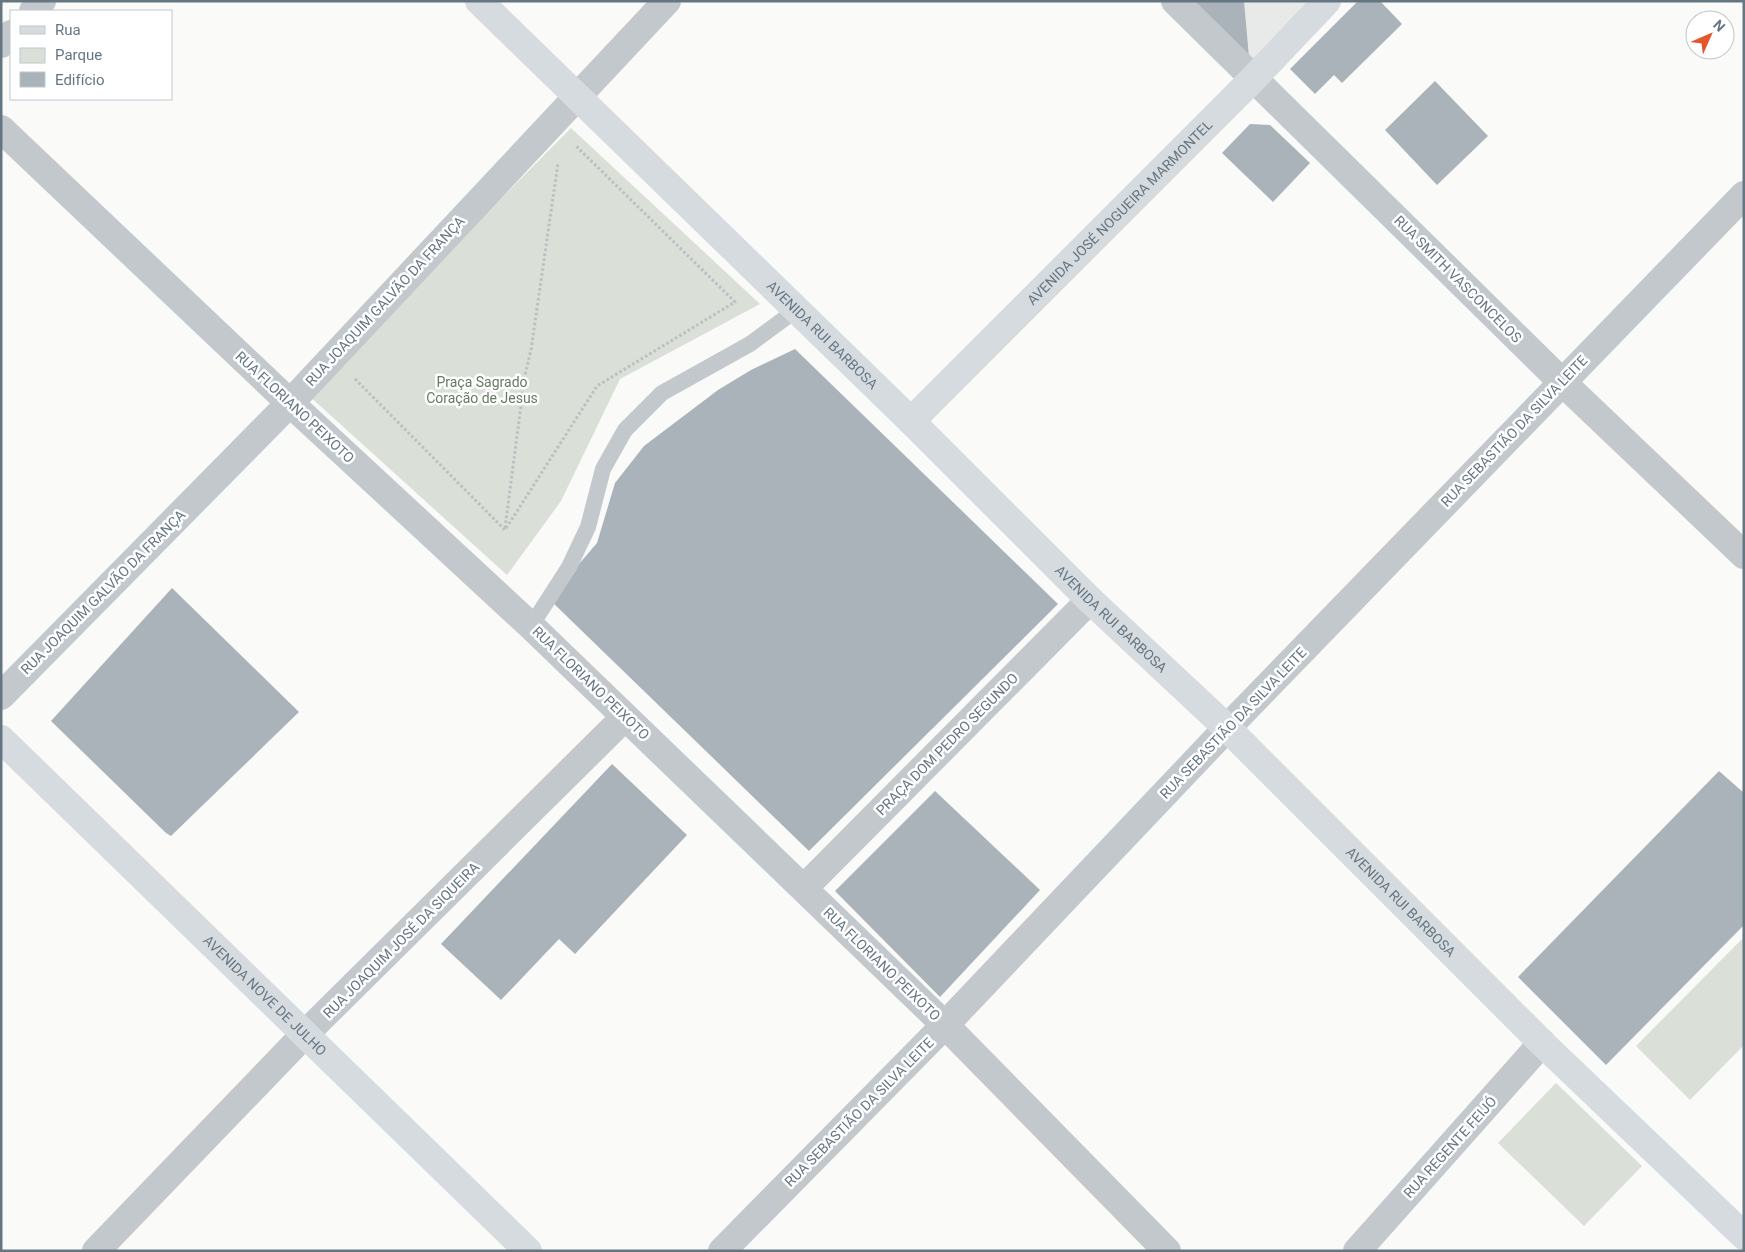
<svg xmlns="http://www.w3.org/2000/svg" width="1745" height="1252" font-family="Roboto,sans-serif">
<rect width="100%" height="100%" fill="#fafaf8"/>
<!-- built -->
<path fill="#e8e9e9" d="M1244 1H1308L1250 68Z"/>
<!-- green -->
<g fill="#dadfd7">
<path d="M571 128 760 304 620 379 561 501 507 575 307 394Z"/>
<path d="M1744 937V1045L1690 1100 1636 1046Z"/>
<path d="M1556 1083 1642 1166 1584 1226 1498 1143Z"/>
</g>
<!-- building -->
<g fill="#aab3b9">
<path d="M1184 1H1244L1250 68Z"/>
<path d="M1358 1H1380L1402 24 1342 83 1334 75 1315 94 1290 69Z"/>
<path d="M1435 81 1488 136 1437 185 1385 130Z"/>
<path d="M1250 124 1270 125 1310 163 1273 202 1222 153Z"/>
<path d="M795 349 1058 604 809 851 549 599 597 543 615 483 644 446 718 390 751 370Z"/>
<path d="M172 588 299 712 171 836 166 833 51 721Z"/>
<path d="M612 764 687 835 575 954 559 939 501 1000 441 944Z"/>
<path d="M1719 771 1744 793V925L1606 1065 1518 977Z"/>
<path d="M935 791 1040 890 940 997 835 891Z"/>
</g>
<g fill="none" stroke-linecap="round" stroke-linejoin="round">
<!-- path -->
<g stroke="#bbbfc2" stroke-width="3" stroke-dasharray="2.5 2.5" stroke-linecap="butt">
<path d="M355 379 505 530 597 386 735 302 575 145"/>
<path d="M505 528 525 375 531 350 558 163"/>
</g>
<!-- service -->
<path stroke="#c3c8cc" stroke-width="16" d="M531 626 569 567 588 527 603 469 625 430 662 393 750 344 796 310"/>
<!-- minor -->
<g stroke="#c3c8cc" stroke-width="28">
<path d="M1 696 290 403 667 1"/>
<path d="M804 888 1090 600"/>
<path d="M96 1251 305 1034 625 717"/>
<path d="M722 1251 945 1025 1227 728 1744 195"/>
<path d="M1357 1251 1542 1043"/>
</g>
<!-- tertiary -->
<g stroke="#c3c8cc" stroke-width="28">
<path d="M1175 1 1562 382 1744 555"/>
<path d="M33 11 42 1"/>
<path d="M1 44 11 34"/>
<path d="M1 129 290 403 531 626 945 1025 1167 1251"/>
</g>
<!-- secondary -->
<g stroke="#d6dbdf" stroke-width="28">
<path id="s1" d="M479 1 911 421 1090 600 1227 728 1542 1043 1744 1236"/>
<path id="s2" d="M911 421 1254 78 1327 1"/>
<path id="s3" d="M1 739 528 1251"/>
</g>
</g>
<g text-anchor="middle" stroke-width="5" stroke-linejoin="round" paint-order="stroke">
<!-- street labels -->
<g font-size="14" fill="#657683" stroke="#fff">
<text dy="5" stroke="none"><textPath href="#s2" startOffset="295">AVENIDA JOSÉ NOGUEIRA MARMONTEL</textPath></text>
<text transform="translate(1458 279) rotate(45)" y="5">RUA SMITH VASCONCELOS</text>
<text transform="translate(385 301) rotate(-47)" y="5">RUA JOAQUIM GALVÃO DA FRANÇA</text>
<text dy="5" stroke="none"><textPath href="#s1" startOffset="479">AVENIDA RUI BARBOSA</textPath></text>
<text transform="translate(295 407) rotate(43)" y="5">RUA FLORIANO PEIXOTO</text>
<text transform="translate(1514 431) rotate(-46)" y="5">RUA SEBASTIÃO DA SILVA LEITE</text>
<text transform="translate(103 592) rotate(-45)" y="5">RUA JOAQUIM GALVÃO DA FRANÇA</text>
<text dy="5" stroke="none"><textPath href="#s1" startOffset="884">AVENIDA RUI BARBOSA</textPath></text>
<text transform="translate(591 683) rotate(44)" y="5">RUA FLORIANO PEIXOTO</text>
<text transform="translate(1233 723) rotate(-46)" y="5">RUA SEBASTIÃO DA SILVA LEITE</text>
<text transform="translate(947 744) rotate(-45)" y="5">PRAÇA DOM PEDRO SEGUNDO</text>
<text dy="5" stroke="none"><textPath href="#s1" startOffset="1289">AVENIDA RUI BARBOSA</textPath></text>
<text transform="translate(401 940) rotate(-45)" y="5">RUA JOAQUIM JOSÉ DA SIQUEIRA</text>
<text transform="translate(882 964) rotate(44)" y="5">RUA FLORIANO PEIXOTO</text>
<text dy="5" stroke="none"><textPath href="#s3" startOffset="368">AVENIDA NOVE DE JULHO</textPath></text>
<text transform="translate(859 1112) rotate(-45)" y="5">RUA SEBASTIÃO DA SILVA LEITE</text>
<text transform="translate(1450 1147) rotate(-48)" y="5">RUA REGENTE FEIJÓ</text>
</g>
<!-- park labels -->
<g font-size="14" fill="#687a64" stroke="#fff">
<text x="482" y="387">Praça Sagrado<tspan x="482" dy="16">Coração de Jesus</tspan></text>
</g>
</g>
<!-- border -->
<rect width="1745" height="1252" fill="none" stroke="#657683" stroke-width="5"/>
<!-- legend -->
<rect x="10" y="10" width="162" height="90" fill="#ffffff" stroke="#c1c8cd"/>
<rect x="20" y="26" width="25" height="8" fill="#d6dbdf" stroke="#c1c8cd"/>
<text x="55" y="35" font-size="15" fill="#657683">Rua</text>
<rect x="20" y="48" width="25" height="15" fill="#dadfd7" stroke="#c1c8cd"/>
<text x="55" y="60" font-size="15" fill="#657683">Parque</text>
<rect x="20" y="72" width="25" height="15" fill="#aab3b9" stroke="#c1c8cd"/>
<text x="55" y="85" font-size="15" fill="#657683">Edifício</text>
<!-- north arrow -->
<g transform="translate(1710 35) rotate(45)"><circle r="24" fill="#ffffff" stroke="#c1c8cd"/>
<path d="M0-4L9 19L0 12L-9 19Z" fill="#e4572e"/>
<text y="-8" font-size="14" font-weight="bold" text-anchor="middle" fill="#657683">N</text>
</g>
</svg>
